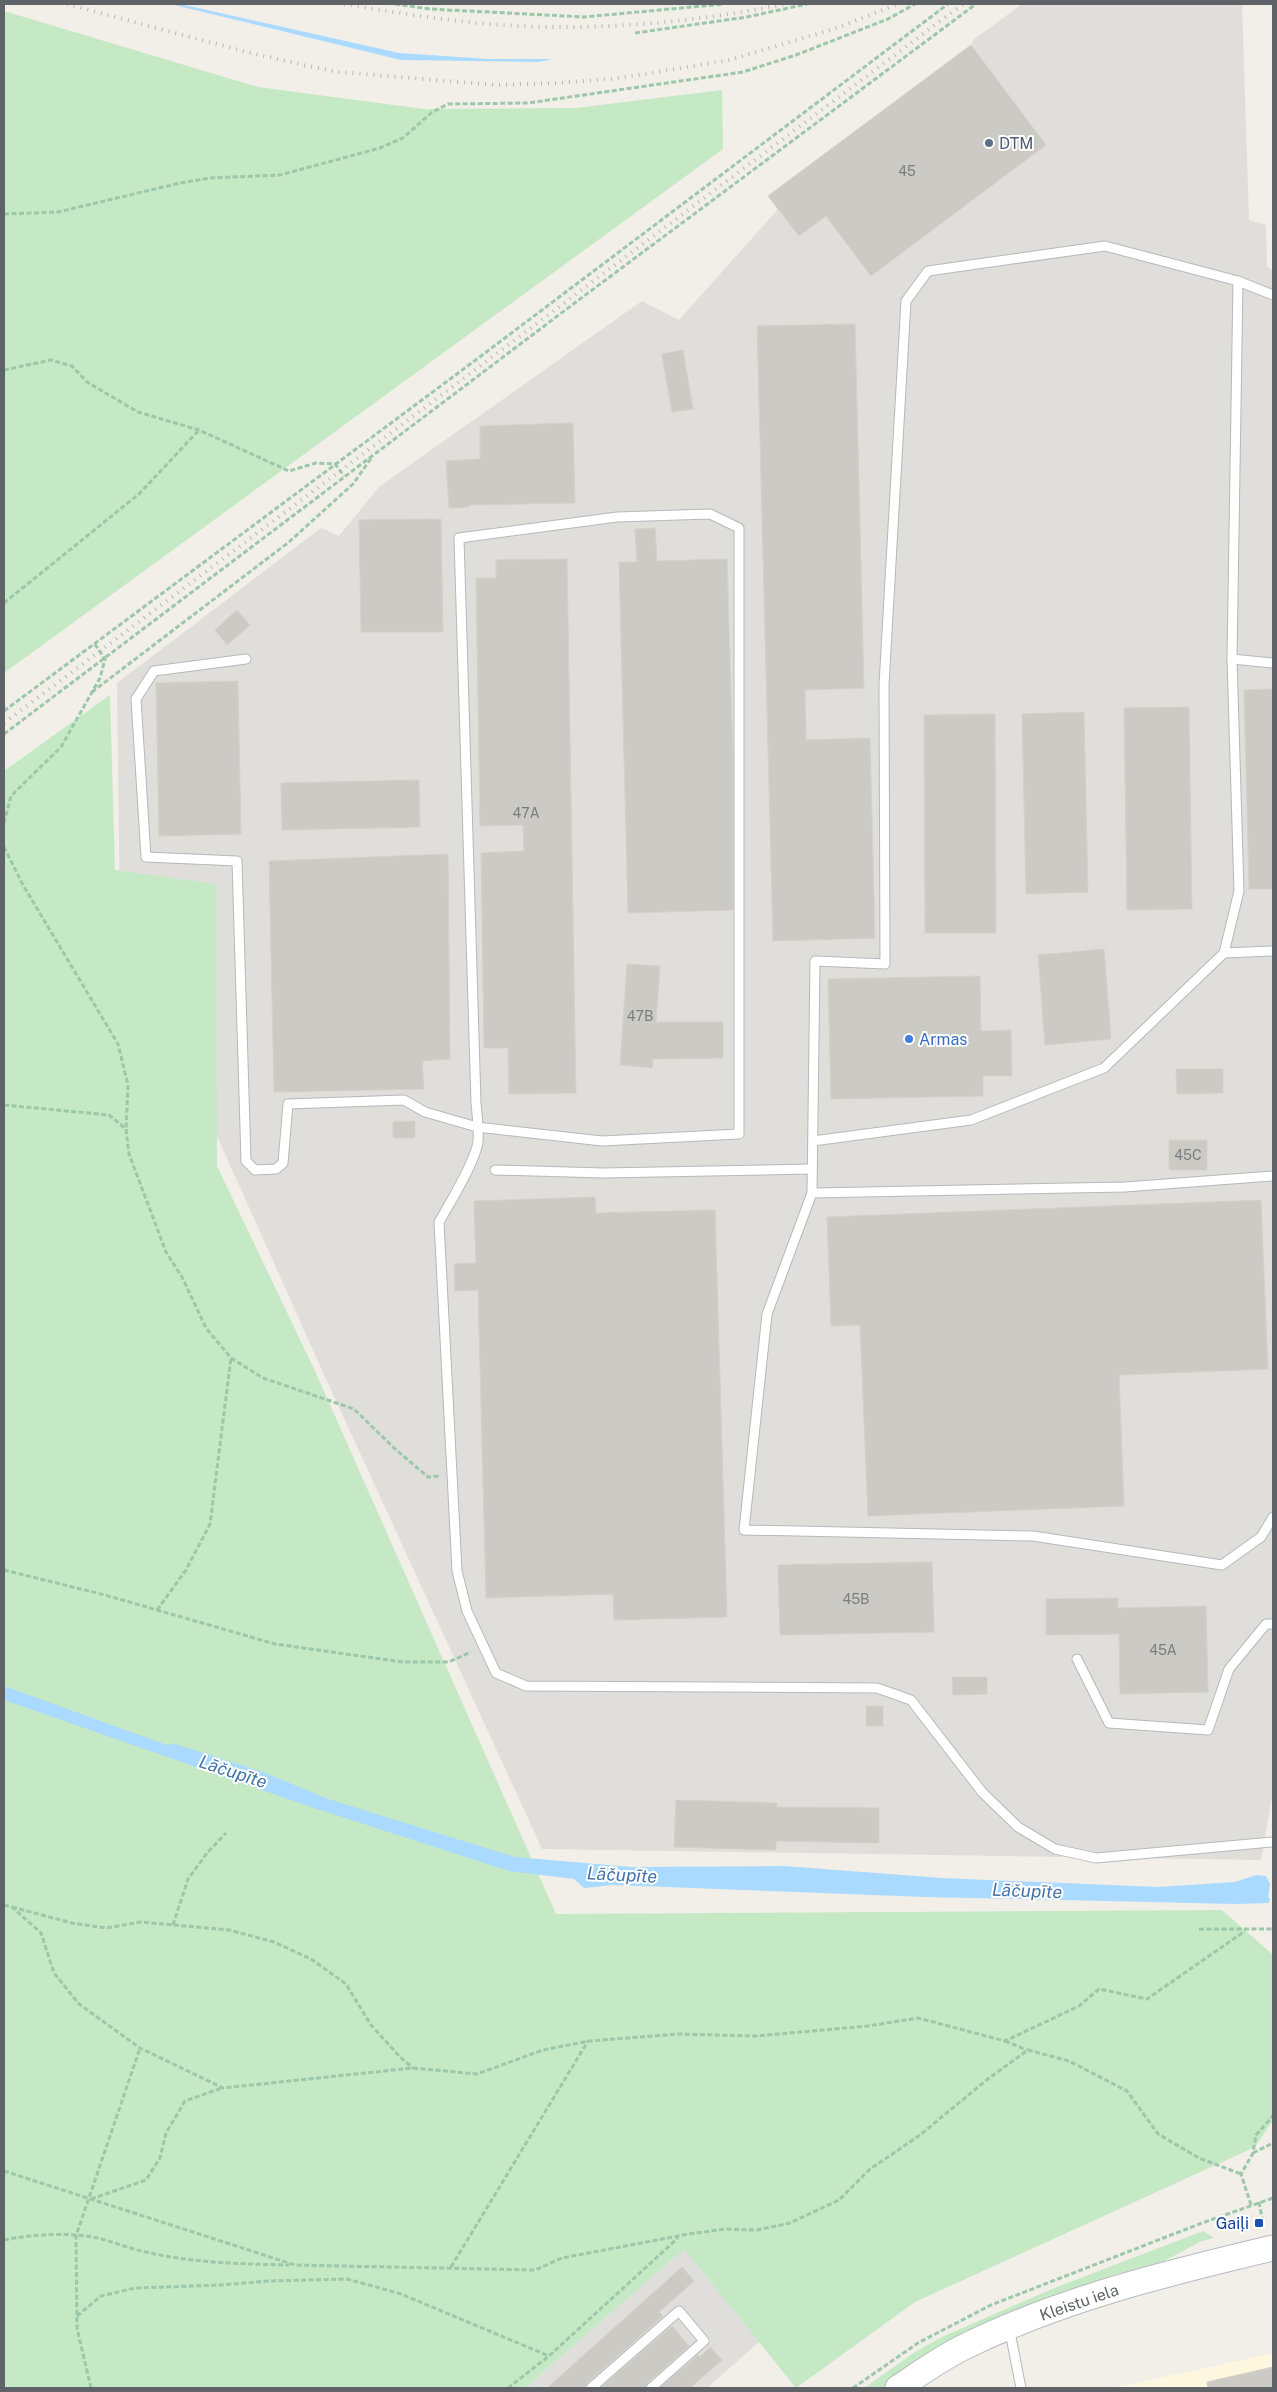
<svg xmlns="http://www.w3.org/2000/svg" width="1277" height="2392" font-family="'Public Sans',sans-serif">
<rect width="100%" height="100%" fill="#f1efe8"/>
<!-- commercial -->
<path fill="#fef7e0" d="M1273 2353V2388H1112L1206 2368Z"/>
<!-- industrial -->
<g fill="#e0deda">
<path d="M1022 4H1242L1249 220 1266 225 1267 267 1273 270V1791L1261 1860 542 1849 326 1379 120 920 117 683 321 528 339 536 379 487 642 301 679 320 778 209 768 196 971 45 973 40Z"/>
<path d="M684 2249 759 2342 707 2388H525Z"/>
</g>
<!-- green -->
<g fill="#c5e8c5">
<path d="M4 11 258 87 424 109 576 108 722 90 723 149 4 673Z"/>
<path d="M110 695 115 870 216 884 217 1166 315 1371 556 1914 1222 1910 1273 1955V2120L1255 2147 915 2302 796 2388 684 2249 525 2388H4V771Z"/>
<path d="M1203 2231 1214 2238 1202 2241 1162 2262 1116 2274 1056 2295 979 2329 922 2361 883 2388H864L915 2352 944 2336 1052 2289Z"/>
</g>
<!-- water -->
<g fill="#aadaff">
<path d="M170 4H180L399 53 488 59H553L538 62 401 60Z"/>
<path d="M4 1686 167 1745 175 1744 263 1772 328 1799 515 1857 632 1867 784 1866 942 1878 1158 1887 1235 1882 1256 1875 1266 1876 1270 1884 1268 1898H1270L1269 1903 1235 1904 925 1897 613 1885 584 1888 574 1879 509 1871 308 1806 4 1700Z"/>
</g>
<!-- building -->
<g fill="#cccac5" stroke="#d6d1c6">
<path d="M971 45 1046 145 871 276 826 216 799 236 768 196Z"/>
<path d="M855 324 864 688 805 690 806 740 870 738 875 938 773 941 757 326Z"/>
<path d="M683 350 693 409 672 412 662 354Z"/>
<path d="M573 423 575 503 469 505V507L449 508 446 461 480 459V426Z"/>
<path d="M441 519 443 632H361L359 520Z"/>
<path d="M655 528 657 561 727 559 733 758V910L628 913 619 562H637L635 529Z"/>
<path d="M567 559 576 1093 509 1094 508 1048H484L481 853 524 851 523 825 480 826 476 578H496V560Z"/>
<path d="M237 610 250 625 227 645 215 630Z"/>
<path d="M238 681 241 834 159 836 156 683Z"/>
<path d="M1273 689V889H1249L1244 690Z"/>
<path d="M1189 707 1192 909 1127 910 1124 708Z"/>
<path d="M1084 712 1088 892 1026 894 1022 714Z"/>
<path d="M995 714 996 933H925L924 715Z"/>
<path d="M419 780 420 827 282 830 281 783Z"/>
<path d="M448 854 450 1059 422 1061 424 1089 274 1092 269 861Z"/>
<path d="M1104 949 1111 1039 1045 1045 1038 955Z"/>
<path d="M627 964 660 966 656 1022H723V1058L653 1059 652 1068 620 1065Z"/>
<path d="M980 976 981 1031 1011 1030 1012 1076H983V1096L831 1099 828 979Z"/>
<path d="M1176 1069H1223V1093L1177 1094Z"/>
<path d="M415 1121V1138H393V1122Z"/>
<rect x="1169" y="1140" width="38" height="30"/>
<path d="M595 1197 596 1213 715 1210 727 1617 614 1620 613 1594 486 1598 478 1290 455 1291 454 1264 476 1263 474 1201Z"/>
<path d="M1261 1200 1268 1369 1119 1375 1124 1506 868 1516 860 1325 831 1326 827 1217Z"/>
<path d="M932 1562 934 1632 780 1635 778 1565Z"/>
<path d="M1118 1598V1608L1206 1606 1208 1692 1120 1694 1119 1634 1046 1635V1599Z"/>
<path d="M952 1677H987V1694L953 1695Z"/>
<rect x="866" y="1706" width="17" height="20"/>
<path d="M676 1800 777 1803V1807L879 1808V1843L776 1841V1850L674 1847Z"/>
<path d="M682 2267 694 2281 659 2312 663 2316 587 2383 585 2388H547Z"/>
<path d="M672 2326 689 2346 647 2383 645 2388H600Z"/>
<path d="M710 2347 722 2360 690 2388H660L698 2355 700 2357Z"/>
<path d="M1273 2367V2388H1208L1207 2382Z"/>
</g>
<g fill="none" stroke-linecap="round" stroke-linejoin="round">
<defs>
<g id="service">
<path d="M1273 295 1238 281 1105 246 928 271 906 301 884 685 885 964 815 961 812 1193 1125 1187 1273 1176"/>
<path d="M246 659 154 671 136 699 146 857 237 861 246 1161 255 1170 276 1169 283 1163 288 1104 404 1100 425 1112 477 1127 602 1141 739 1134V528L710 514 617 517 459 538 476 1103C477 1115 479 1129 478 1142 475 1162 450 1203 439 1222L457 1571 467 1611 496 1673 526 1686 877 1688 911 1700 982 1792 1018 1827 1055 1849 1096 1858 1273 1842"/>
<path d="M1232 659 1273 663"/>
<path d="M1224 953 1273 951"/>
<path d="M813 1141 971 1120 1104 1068 1224 953 1239 891 1232 659 1238 281"/>
<path d="M495 1170 603 1173 812 1169"/>
<path d="M812 1193 767 1314 744 1530 1033 1536 1222 1565 1261 1537 1273 1517"/>
<path d="M1077 1659 1109 1723 1208 1730 1229 1669 1266 1624H1273"/>
<path d="M1009 2327 1021 2388"/>
<path d="M591 2388 679 2311 704 2341 651 2388"/>
</g>
<path id="secondary" d="M898 2388C919 2374 940 2359 962 2348 1060 2299 1168 2273 1273 2248"/>
</defs>
<!-- service casing -->
<use href="#service" stroke="#b5b8bc" stroke-width="11"/>
<!-- secondary casing -->
<use href="#secondary" stroke="#b6babf" stroke-width="27"/>
<!-- path -->
<g stroke="#9cc7a9" stroke-width="3" stroke-dasharray="5 2.5" stroke-linecap="butt">
<path d="M395 4 430 9 584 17 724 4"/>
<path d="M635 33 747 17 807 4"/>
<path d="M4 214 58 212 180 183 210 178 280 175 380 148 403 138 431 113 448 104 528 103 743 72 796 55 888 19 915 4"/>
<path d="M4 370 51 360 72 366 87 382 138 412 199 430 289 471 316 463 335 464 344 476"/>
<path d="M4 603 139 494 199 430"/>
<path d="M92 692 289 542 353 484 372 457"/>
<path d="M4 711 477 359 948 4"/>
<path d="M4 734 576 302 976 4"/>
<path d="M4 823 11 796 61 747 100 678 105 659 94 643"/>
<path d="M4 847 23 885 118 1044 128 1085 126 1129"/>
<path d="M4 1105 109 1115 126 1129 129 1154 166 1252 182 1277 206 1328 231 1358 263 1378 354 1409 394 1448 428 1477 439 1476"/>
<path d="M4 1570 105 1595 275 1644 403 1662H449L471 1652"/>
<path d="M157 1610 186 1570 210 1524 231 1358"/>
<path d="M4 1905 12 1907 41 1933 54 1973 79 2004 140 2048 223 2088 413 2068 477 2074 543 2050 589 2041 679 2034 756 2036 868 2026 918 2018 1005 2041 1079 2006 1099 1989 1147 1999 1245 1931"/>
<path d="M12 1907 72 1923 106 1928 141 1922 229 1930 274 1942 311 1959 346 1984 371 2025 400 2057 413 2068"/>
<path d="M173 1925 188 1879 207 1853 226 1833"/>
<path d="M1199 1929H1273"/>
<path d="M1005 2041 1027 2050"/>
<path d="M1253 2153 1273 2143"/>
<path d="M4 2171 295 2265 535 2270 562 2258 689 2234 725 2229 757 2230 790 2223 839 2200 869 2170 920 2135 989 2078 1028 2050 1069 2061 1127 2091 1158 2134 1199 2158 1241 2174"/>
<path d="M91 2199 146 2180 160 2158 166 2133 185 2101 222 2088"/>
<path d="M1259 2202 1262 2218"/>
<path d="M1251 2205 1241 2174 1253 2153 1256 2135 1273 2116"/>
<path d="M4 2240C34 2234 67 2232 98 2238 114 2242 130 2249 146 2252 193 2263 241 2264 289 2265"/>
<path d="M451 2267 588 2041"/>
<path d="M77 2316 101 2296 135 2288 220 2285 270 2281 347 2279 401 2294 549 2356"/>
<path d="M91 2388 77 2328 76 2236 140 2048"/>
<path d="M508 2388 549 2356 678 2238"/>
<path d="M853 2388 918 2343 991 2305 1202 2223 1273 2198"/>
</g>
<!-- service -->
<use href="#service" stroke="#fff" stroke-width="9"/>
<!-- secondary -->
<use href="#secondary" stroke="#fff" stroke-width="25"/>
<!-- rail -->
<g stroke="#b6b7b8" stroke-width="4" stroke-dasharray="1 6" stroke-linecap="butt">
<path d="M67 4 239 50 303 65 339 72 496 85 558 83 620 78 730 60 837 28 898 4"/>
<path d="M344 4C411 15 479 26 547 27 627 28 707 20 785 4"/>
<path d="M4 723 963 4"/>
</g>
</g>
<!-- markers -->
<circle fill="#5c6f8a" stroke="#fff" stroke-width="2" cx="989" cy="143" r="5"/>
<circle fill="#3f7fe0" stroke="#fff" stroke-width="2" cx="909" cy="1039" r="5"/>
<rect fill="#1a4fb4" stroke="#fff" stroke-width="2" x="1254" y="2218" width="10" height="10" rx="2.5"/>
<g text-anchor="middle" stroke-width="4" stroke-linejoin="round" paint-order="stroke">
<!-- number labels -->
<g font-size="14" fill="#7a7d7f">
<text x="907" y="176">45</text>
<text x="526" y="818">47A</text>
<text x="640" y="1021">47B</text>
<text x="1188" y="1160">45C</text>
<text x="856" y="1604">45B</text>
<text x="1163" y="1655">45A</text>
</g>
<!-- service labels -->
<g font-size="16" fill="#4e5e75" stroke="#fff" text-anchor="start">
<text x="999" y="149">DTM</text>
</g>
<!-- shop labels -->
<g font-size="16" fill="#366cbe" stroke="#fff" text-anchor="start">
<text x="919" y="1045">Armas</text>
</g>
<!-- transit labels -->
<g font-size="16" fill="#164399" stroke="#fff" text-anchor="end">
<text x="1249" y="2229">Gaiļi</text>
</g>
<!-- street labels -->
<g font-size="16" fill="#5f6368" stroke="#fff">
<text transform="translate(1079 2302) rotate(-19)" y="6">Kleistu iela</text>
</g>
<!-- water labels -->
<g font-size="18" font-style="italic" fill="#4174aa" stroke="#fff">
<text transform="translate(233 1772) rotate(18)" y="6">Lāčupīte</text>
<text transform="translate(622 1875) rotate(3)" y="6">Lāčupīte</text>
<text transform="translate(1027 1891) rotate(2)" y="6">Lāčupīte</text>
</g>
</g>
<!-- border -->
<rect width="1277" height="2392" fill="none" stroke="#5f6368" stroke-width="10"/>
</svg>
